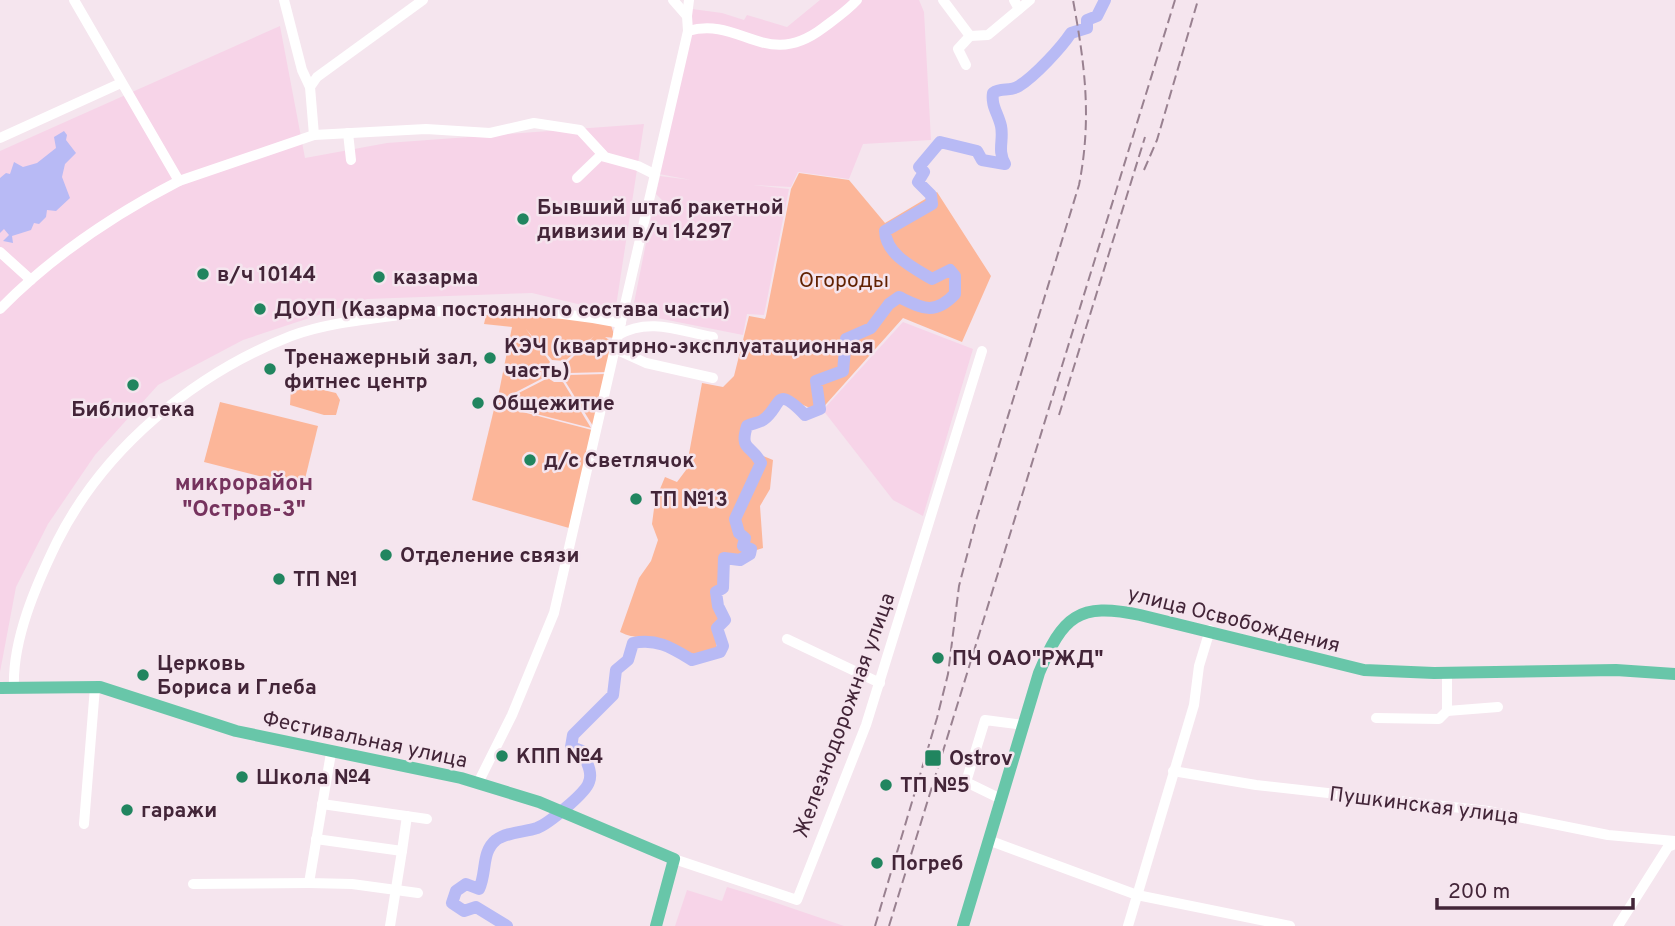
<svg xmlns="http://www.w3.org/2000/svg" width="1675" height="926" font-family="Overpass,sans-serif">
<rect width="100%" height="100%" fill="#f5e5ee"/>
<!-- built -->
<g fill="#f7d4e8">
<path d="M820 0H919L924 12 931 140 863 144 849 179 798 172 791 187 753 185 789 189 764 315 747 314 743 335 632 313 653 208 664 207 665 203 656 194 660 176 691 180 659 174 692 9 722 13 744 20 747 15 787 27Z"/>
<path d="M280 26 305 158 387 143 644 124 615 313 532 293 367 299 243 340 158 385 95 455 48 524 16 587 0 672V151Z"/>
<path d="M903 322 973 349 923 516 893 500 823 410Z"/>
<path d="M727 887 750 894 844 926H675L687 890 722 901Z"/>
</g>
<!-- green -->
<g fill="#fcb699">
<path d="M799 173 849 180 885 223 937 192 991 276 962 342 903 318 819 412 785 397 774 400 762 416 743 425 740 440 743 448 773 460 770 489 760 506 763 548 744 554 720 556 718 585 712 592 721 620 715 627 717 651C681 662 688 647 659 639 643 635 636 640 620 632L639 578 651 561 658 540 652 524 655 501 665 477 677 482 686 470 702 383 723 387 734 376 749 316 765 319 766 316 791 189Z"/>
<path d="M513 309 611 325 615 338 605 337 612 342 607 372 569 373 567 363 594 336 565 361 552 360 526 329 550 362 546 368 547 376 497 402 512 327 484 324 487 311Z"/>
<path d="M606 374 593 426 565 381 569 375Z"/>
<path d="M548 378 554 382H563L591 428 497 404Z"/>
<path d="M298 384 336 393 340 400 336 415H324L290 405 291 388Z"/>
<path d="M220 402 318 426 303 487 204 462Z"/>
<path d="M495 405 592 430 569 528 472 500Z"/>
</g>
<!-- water -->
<path fill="#b8baf5" d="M64 131 67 135 66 140 76 153 65 164 62 177 70 198 56 211 47 210 46 217 39 224 34 223 31 230 12 236 13 243 3 241 9 235 4 229 0 233V178L6 173 10 174 14 162 23 167 37 163 56 148 54 137Z"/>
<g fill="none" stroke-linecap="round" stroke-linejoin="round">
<!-- river -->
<path stroke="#b8baf5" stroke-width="12" d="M507 926 476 907 464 911 452 903 456 891 466 884 479 889C487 873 481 852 496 840 507 832 525 832 537 828 548 824 586 793 589 782 593 772 586 761 582 751L571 747 573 735 613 695 616 670 628 660 633 643C657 638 672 648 692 660L720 652 723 646 717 628 725 620 718 606 716 592 723 588 724 558 740 560 750 554 751 549 743 546 745 538 739 533 735 519 761 463C752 445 739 451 747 426 752 423 759 423 763 420 782 407 774 383 805 415L820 409 816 381 843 371 846 339 871 328 889 304 899 297C922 308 934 316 955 294V276L950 270 932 279C914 268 886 255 885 231L932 204 931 195 918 182 924 172 919 167 940 142 977 151 982 160 1005 164C997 150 1004 140 1001 126 998 113 991 106 993 93 1001 87 1010 92 1019 86 1035 76 1061 48 1071 33L1087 28V20L1097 16 1105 0"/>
<!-- minor -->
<g stroke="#fff" stroke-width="10">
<path d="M74 0 179 181 314 135 426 129 490 133 534 123 580 130 605 157 638 166 654 174"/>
<path d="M284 0 302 70 310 87 314 135"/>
<path d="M943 0 970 36 988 35 1030 0"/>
<path d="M1014 0 1019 9"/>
<path d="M687 16 689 0"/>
<path d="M688 31C741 16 766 71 823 28 835 19 847 11 857 0"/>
<path d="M966 65 958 49 970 36"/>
<path d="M310 87 317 77 423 0"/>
<path d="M348 133 351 160"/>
<path d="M0 138 121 83"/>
<path d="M577 178 602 154"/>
<path d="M0 252 31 280"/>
<path d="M0 309C52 256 113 215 179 181"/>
<path d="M618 335C649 317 680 331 713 337"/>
<path d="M615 349 646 363 713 378"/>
<path d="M787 639 880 683"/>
<path d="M14 688C12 640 36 585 57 542 104 448 194 374 291 336 321 325 353 321 384 317 468 306 538 307 621 323"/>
<path d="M1447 711 1498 707"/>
<path d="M1376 718 1439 719 1447 711V672"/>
<path d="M331 753 309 883 352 884 418 893"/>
<path d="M1173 771 1256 785 1488 811 1608 835 1675 841"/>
<path d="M478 783 512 715 554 613 688 31 687 16 673 0"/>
<path d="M1001 799 966 782 985 720 1024 725"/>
<path d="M322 804 427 819"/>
<path d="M84 824 95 687"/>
<path d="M316 839 402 851 407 816"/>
<path d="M988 840 1137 895 1290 926"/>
<path d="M674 859 797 900 866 725 982 351"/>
<path d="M193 884 309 883"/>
<path d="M390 926 402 851"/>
<path d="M1128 926 1194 705 1199 666 1210 630"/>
<path d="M1618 926 1668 847 1675 844"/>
</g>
<!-- major -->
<g stroke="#68c6a9" stroke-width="12">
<path d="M0 688 100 687 236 731 461 778 539 802 674 859 656 926"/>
<path d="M963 926 1039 673C1063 616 1078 602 1140 615L1364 670 1434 673 1616 670 1675 674"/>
</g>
<!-- rail -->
<g stroke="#998190" stroke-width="2" stroke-dasharray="10 5" stroke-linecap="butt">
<path d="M1144 170 1157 140 1198 0"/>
<path d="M1059 415 1145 137"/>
<path d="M875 926 937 718 948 674 959 586 977 517 1079 185C1092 119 1085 65 1073 0"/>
<path d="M889 926 1175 0"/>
</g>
</g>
<!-- markers -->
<g fill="#21855f" stroke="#f5e5ee" stroke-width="2.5">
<circle cx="523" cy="219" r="7"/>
<circle cx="203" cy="274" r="7"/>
<circle cx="379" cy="277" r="7"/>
<circle cx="260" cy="309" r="7"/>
<circle cx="490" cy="358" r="7"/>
<circle cx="270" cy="369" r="7"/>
<circle cx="133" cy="385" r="7"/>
<circle cx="478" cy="403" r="7"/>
<circle cx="530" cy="460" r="7"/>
<circle cx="636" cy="499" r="7"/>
<circle cx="386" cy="555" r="7"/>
<circle cx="279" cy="579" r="7"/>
<circle cx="938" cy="658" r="7"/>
<circle cx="143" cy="675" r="7"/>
<circle cx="502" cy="756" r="7"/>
<rect x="924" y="749" width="18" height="18" rx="3.5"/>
<circle cx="242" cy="777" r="7"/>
<circle cx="886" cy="785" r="7"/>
<circle cx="127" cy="810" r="7"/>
<circle cx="877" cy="863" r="7"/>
</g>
<g text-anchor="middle" stroke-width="5" stroke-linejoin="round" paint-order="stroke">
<!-- poi labels -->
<g font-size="21" font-weight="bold" fill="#432538" stroke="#f5e5ee" text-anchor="start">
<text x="537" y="214">Бывший штаб ракетной<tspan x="537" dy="24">дивизии в/ч 14297</tspan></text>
<text x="217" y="281">в/ч 10144</text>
<text x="393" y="284">казарма</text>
<text x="274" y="316">ДОУП (Казарма постоянного состава части)</text>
<text x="504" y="353">КЭЧ (квартирно-эксплуатационная<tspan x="504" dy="24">часть)</tspan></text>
<text x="284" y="364">Тренажерный зал,<tspan x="284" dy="24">фитнес центр</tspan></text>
<text x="492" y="410">Общежитие</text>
<text x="133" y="416" text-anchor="middle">Библиотека</text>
<text x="544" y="467">д/с Светлячок</text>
<text x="650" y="506">ТП №13</text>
<text x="400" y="562">Отделение связи</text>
<text x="293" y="586">ТП №1</text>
<text x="952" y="665">ПЧ ОАО"РЖД"</text>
<text x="157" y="670">Церковь<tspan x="157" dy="24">Бориса и Глеба</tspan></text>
<text x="516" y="763">КПП №4</text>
<text x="949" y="765">Ostrov</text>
<text x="256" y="784">Школа №4</text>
<text x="900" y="792">ТП №5</text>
<text x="141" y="817">гаражи</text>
<text x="891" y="870">Погреб</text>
</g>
<!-- park labels -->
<g font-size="21" fill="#622202" stroke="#f5e5ee">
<text x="844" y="287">Огороды</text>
</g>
<!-- street labels -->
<g font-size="21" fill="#432538" stroke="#f5e5ee">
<text transform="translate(1234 619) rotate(14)" y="7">улица Освобождения</text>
<text transform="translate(844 715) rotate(-70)" y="7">Железнодорожная улица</text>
<text transform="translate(365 739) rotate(12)" y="7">Фестивальная улица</text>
<text transform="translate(1424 805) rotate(7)" y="7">Пушкинская улица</text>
</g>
<!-- neighbourhood labels -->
<g font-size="23" font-weight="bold" fill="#76335e" stroke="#f5e5ee">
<text x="244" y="490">микрорайон<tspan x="244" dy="26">"Остров-3"</tspan></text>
</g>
</g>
<!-- scale -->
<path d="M1437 898v10h196v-10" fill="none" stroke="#432538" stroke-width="3.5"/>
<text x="1448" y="898" font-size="21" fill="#432538" stroke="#f5e5ee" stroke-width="5" paint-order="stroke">200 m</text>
</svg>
